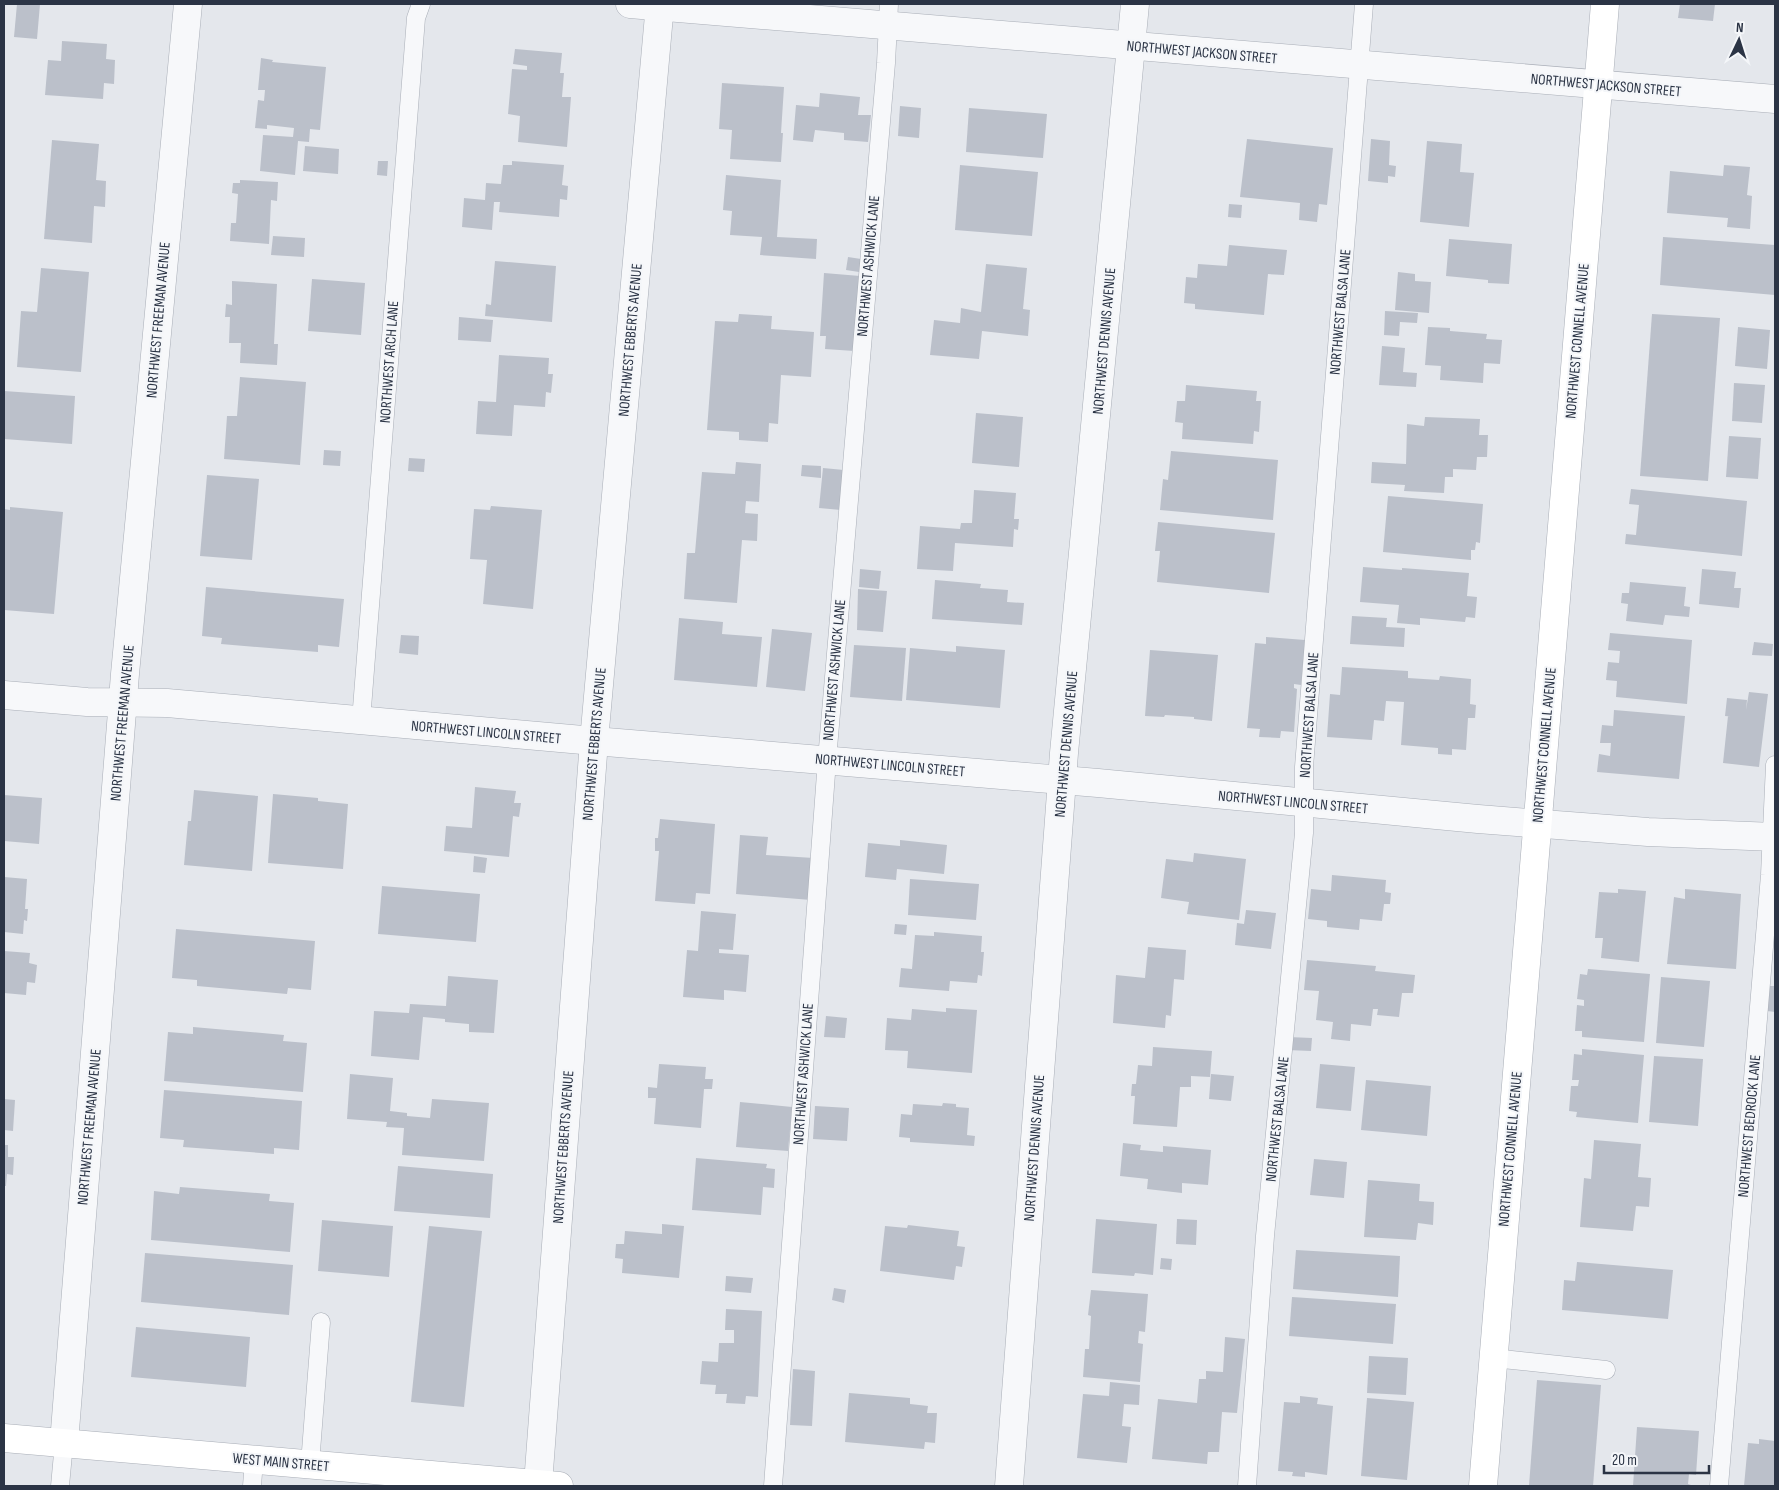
<svg xmlns="http://www.w3.org/2000/svg" width="1779" height="1490" font-family="'Sofia Sans Condensed',sans-serif">
<rect width="100%" height="100%" fill="#e4e7ec"/>
<!-- building -->
<g fill="#bbc0ca">
<path d="M17 4H40L37 39 14 37Z"/>
<path d="M1680 4H1715L1713 21 1678 18Z"/>
<path d="M62 41 107 44 106 59 115 60 114 84 104 83 103 99 45 95 48 60 61 61Z"/>
<path d="M515 49 562 53 560 73H564L562 97H571L567 147 518 142 520 116 508 114 512 69 527 70V66L513 64Z"/>
<path d="M261 58 273 60 272 62 326 67 320 130 310 129 309 142 298 141 295 175 260 171 263 135 293 137 294 128 267 125V129L255 128 258 100 264 101 265 90H258Z"/>
<path d="M722 83 784 87 781 133H783L781 162 730 159 732 130 719 129Z"/>
<path d="M820 93 860 97 858 115H871L868 142 844 140V133L815 130 813 142 793 140 796 105 819 107Z"/>
<path d="M900 106 921 108 919 138 898 136Z"/>
<path d="M969 108 1047 114 1043 158 966 152Z"/>
<path d="M1247 139 1333 148 1327 205 1319 204 1317 222 1299 220 1300 203 1240 197Z"/>
<path d="M1371 139 1390 141 1389 165 1396 166 1395 177 1388 176V183L1368 181Z"/>
<path d="M52 140 99 144 96 180 106 181 105 207 94 206 92 243 44 239Z"/>
<path d="M1427 141 1462 144 1460 172 1474 173 1469 227 1420 222Z"/>
<path d="M305 146 339 149 338 174 303 171Z"/>
<path d="M378 161H388L387 176 377 175Z"/>
<path d="M512 161 564 165 562 185 568 186 567 200 560 199 559 217 499 212 500 202H494L492 230 462 227 464 198 485 200 486 183 501 184 503 165H512Z"/>
<path d="M960 165 1038 172 1032 236 955 230Z"/>
<path d="M1724 165 1750 167 1747 195 1752 196 1750 229 1727 227 1728 218 1667 213 1670 171 1723 176Z"/>
<path d="M726 175 781 180 777 237 817 239 816 259 760 255 762 237 730 235 732 211 723 210Z"/>
<path d="M240 180 278 182 277 201 271 200 269 244 230 241 231 223H236L238 194 232 193 233 183H240Z"/>
<path d="M1229 204 1242 205 1241 218 1228 217Z"/>
<path d="M273 236 305 238 304 257 271 255Z"/>
<path d="M1663 237 1775 245V295L1660 285Z"/>
<path d="M1449 239 1512 244 1509 284 1488 283V280L1446 276Z"/>
<path d="M1229 245 1287 250 1284 275 1268 274 1264 315 1195 309V304L1184 303 1186 277 1197 278 1198 264 1227 266Z"/>
<path d="M848 257 861 259 859 272 846 270Z"/>
<path d="M495 261 556 266 552 322 485 316 486 304 491 305Z"/>
<path d="M986 264 1027 268 1023 309 1030 310 1028 336 982 331 979 359 930 355 934 320 960 323 961 308 981 312Z"/>
<path d="M41 268 89 272 81 372 17 367 21 311 37 312Z"/>
<path d="M1398 272 1415 274V281L1431 282 1429 313 1395 310Z"/>
<path d="M824 273 860 276 854 351 825 349 826 336H820Z"/>
<path d="M312 279 365 283 361 335 308 331Z"/>
<path d="M232 281 277 284 274 344H278L277 365 240 363 241 343H229L230 317H225L226 304 232 305Z"/>
<path d="M1385 311 1418 313 1417 323 1400 322 1399 336 1384 335Z"/>
<path d="M739 314 772 316 771 329 814 332 811 377 781 375 778 424 769 423 768 442 739 440V432L707 430 715 321 738 322Z"/>
<path d="M1652 314 1720 318 1708 481 1640 476Z"/>
<path d="M459 317 493 320 491 342 458 340Z"/>
<path d="M1428 327 1450 328V331L1487 334 1486 339 1502 340 1500 364 1484 363 1483 383 1440 380 1441 366 1425 365Z"/>
<path d="M1738 327 1770 330 1767 369 1735 366Z"/>
<path d="M1382 346 1405 348 1403 372 1417 373 1416 387 1379 385Z"/>
<path d="M499 355 549 358 548 374H553L551 393 546 392 545 407 514 405 512 436 476 434 478 401 496 402Z"/>
<path d="M240 377 306 382 300 465 224 459 227 416H237Z"/>
<path d="M1734 383 1765 385 1762 423 1732 421Z"/>
<path d="M1186 385 1257 391 1256 401H1261L1259 432 1254 431 1253 444 1182 439 1183 423 1175 422 1177 401H1185Z"/>
<path d="M4 391 75 396 72 444 4 439Z"/>
<path d="M976 413 1023 417 1019 467 972 463Z"/>
<path d="M1425 417 1480 419 1479 435H1488L1487 457H1477L1476 470 1453 469V477H1445L1444 493 1404 491 1405 485 1371 483 1372 462 1406 464 1407 424 1424 426Z"/>
<path d="M1729 436 1761 438 1758 479 1726 477Z"/>
<path d="M324 450 341 451 340 466 323 465Z"/>
<path d="M1171 451 1278 460 1273 520 1160 510 1163 479 1168 480Z"/>
<path d="M409 458 425 459 424 472 408 471Z"/>
<path d="M736 462 761 464 759 502 746 501 745 513 758 514 757 541 742 540 737 603 684 599 687 553H695L702 472 735 474Z"/>
<path d="M802 465 821 466V478L801 476Z"/>
<path d="M823 468 844 470 841 510 819 508Z"/>
<path d="M207 475 259 479 252 560 200 556Z"/>
<path d="M1631 489 1747 501 1742 556 1625 544 1626 534 1636 535 1639 505 1629 504Z"/>
<path d="M974 490 1016 493 1014 519H1019L1018 530 1014 529 1013 547 955 543 953 571 917 569 920 526 960 529 961 523H972Z"/>
<path d="M1388 496 1483 504 1480 543 1476 542 1475 550H1471V560L1383 552Z"/>
<path d="M491 506 542 510 533 609 483 604 487 560 470 559 474 509 490 510Z"/>
<path d="M10 507 63 512 54 614 4 610V509L10 510Z"/>
<path d="M1158 522 1275 533 1269 593 1157 582 1160 551H1155Z"/>
<path d="M1363 567 1402 570V568L1469 573 1467 596 1477 597 1475 618 1466 617 1465 622 1420 618V625L1397 623 1399 605 1360 602Z"/>
<path d="M860 569 881 571 879 589 859 587Z"/>
<path d="M1702 569 1736 572 1734 588H1741L1739 608 1699 604Z"/>
<path d="M935 580 981 584 980 588 1008 590 1007 602 1024 603 1022 625 932 619Z"/>
<path d="M1630 582 1686 587 1684 606 1690 607 1689 617 1665 615 1663 625 1626 621 1628 604 1621 603 1622 593H1629Z"/>
<path d="M206 587 344 599 339 647 318 645V652L221 644 222 638 202 636Z"/>
<path d="M858 589 887 591 883 632 857 630Z"/>
<path d="M1352 616 1387 618 1386 627 1405 628 1404 647 1350 644Z"/>
<path d="M679 618 723 622 722 634 762 637 757 687 674 680Z"/>
<path d="M772 629 812 633 805 691 766 687Z"/>
<path d="M1610 633 1692 640 1687 704 1616 697 1617 681 1606 680 1608 662 1619 663 1620 651 1608 650Z"/>
<path d="M401 635 419 636 418 655 399 653Z"/>
<path d="M1266 637 1305 640 1301 685 1294 684V688L1297 689 1294 732 1281 731 1280 738 1259 737 1260 729 1247 728 1255 643 1266 644Z"/>
<path d="M1754 642 1773 644 1772 656 1752 655Z"/>
<path d="M854 645 906 648 902 701 850 697Z"/>
<path d="M956 646 1005 650 1000 708 906 700 910 648 956 652Z"/>
<path d="M1150 650 1218 655 1212 721 1194 719V717L1165 715 1164 717 1145 716Z"/>
<path d="M1342 667 1408 671V678L1439 680 1440 676 1471 679 1470 704 1476 705 1475 718H1468L1466 750 1452 749V755L1438 754V748L1401 745 1404 702 1386 701 1384 721 1374 720 1372 740 1327 737 1330 694 1340 695Z"/>
<path d="M1749 692 1768 694 1759 767 1723 763 1728 716 1746 718 1725 716 1727 698 1747 700 1746 710Z"/>
<path d="M1614 710 1685 716 1679 779 1597 772 1599 754 1610 756 1611 743H1600L1602 725 1613 726Z"/>
<path d="M475 787 516 791 514 803H521L519 817 513 816 509 857 444 851 446 826 472 828Z"/>
<path d="M194 790 258 796 252 871 184 865 188 821H191Z"/>
<path d="M273 794 318 798V801L348 804 343 869 268 863Z"/>
<path d="M4 795 42 798 39 844 4 841Z"/>
<path d="M660 819 715 824 710 894 696 893 695 904 655 901 659 851H655V838H658Z"/>
<path d="M740 835 768 837 766 855 814 858 811 900 736 894Z"/>
<path d="M900 840 947 845 944 874 897 869 896 880 865 877 868 843 900 846Z"/>
<path d="M1194 853 1246 859 1239 920 1187 914 1189 902 1161 898 1166 859 1193 862Z"/>
<path d="M474 856 487 858 485 873 473 872Z"/>
<path d="M1332 875 1386 880 1385 892 1391 893 1390 904H1384L1382 921 1360 919 1359 930 1327 927V921L1308 919 1311 889 1331 891Z"/>
<path d="M4 877 27 879 25 909H28L27 921 24 920 23 934 4 932Z"/>
<path d="M910 879 979 884 976 920 908 915Z"/>
<path d="M382 886 480 894 476 942 378 934Z"/>
<path d="M1618 889 1646 891 1639 962 1601 958 1603 938H1595L1599 892 1618 893Z"/>
<path d="M1685 889 1741 894 1736 969 1667 964 1674 897 1685 899Z"/>
<path d="M1246 910 1276 913 1271 949 1235 945 1237 923 1244 924Z"/>
<path d="M701 911 736 914 733 950 719 949V953L749 955 746 992 724 990V1000L683 997 687 950 698 951Z"/>
<path d="M895 924 907 925 906 935 894 934Z"/>
<path d="M176 929 315 941 311 990 288 988 287 994 197 986V980L172 978Z"/>
<path d="M934 932 982 936 981 952H984L982 976 978 975 977 983 950 981 949 991 899 987 901 968 912 969 915 935 934 936Z"/>
<path d="M1148 947 1186 950 1184 980 1174 979 1171 1016 1166 1015 1165 1028 1113 1023 1116 975 1145 978Z"/>
<path d="M4 951 30 953 29 963 37 965 35 983 27 982 26 995 4 993Z"/>
<path d="M1307 960 1376 966 1375 971 1415 975 1413 993H1402L1399 1017 1377 1015 1378 1009H1373L1371 1026 1351 1024 1350 1041 1331 1039 1333 1022 1316 1020 1319 991 1304 990Z"/>
<path d="M1588 969 1650 974 1644 1042 1582 1037V1031H1575L1577 1005 1584 1006V1000L1577 999 1580 974 1587 975Z"/>
<path d="M448 976 498 980 494 1033 469 1032V1024L445 1022V1019L423 1017 419 1060 371 1056 374 1011 409 1013 410 1004 446 1006Z"/>
<path d="M1661 977 1710 981 1704 1047 1656 1043Z"/>
<path d="M1768 986H1775V1012L1767 1011Z"/>
<path d="M946 1008 977 1010 972 1073 907 1068 908 1051 885 1050 887 1018 911 1020 912 1009 946 1012Z"/>
<path d="M826 1016 847 1018 845 1038 824 1037Z"/>
<path d="M193 1027 284 1035 283 1041 307 1043 303 1092 164 1081 168 1032 193 1034Z"/>
<path d="M1288 1037 1312 1038 1311 1051 1287 1050Z"/>
<path d="M1153 1047 1212 1051 1210 1077 1191 1076V1087H1180L1177 1127 1133 1124 1135 1096H1131L1132 1084H1136L1138 1065 1152 1066Z"/>
<path d="M1582 1049 1644 1055 1638 1123 1576 1117 1577 1112 1569 1111 1571 1086H1578L1579 1080H1572L1574 1054 1582 1055Z"/>
<path d="M1654 1056 1703 1059 1698 1126 1649 1122Z"/>
<path d="M659 1064 706 1067 705 1079H713L712 1089H704L701 1128 654 1124 656 1098H648V1087L657 1088Z"/>
<path d="M1320 1064 1355 1067 1351 1111 1316 1108Z"/>
<path d="M350 1074 393 1078 390 1111 407 1113V1116L430 1118 432 1099 489 1103 484 1161 402 1155 404 1128 386 1127 387 1122 347 1119Z"/>
<path d="M1211 1074 1234 1076 1231 1101 1209 1099Z"/>
<path d="M1366 1080 1431 1086 1427 1136 1361 1130Z"/>
<path d="M164 1090 302 1101 299 1150 274 1148V1154L183 1147 184 1140 160 1138Z"/>
<path d="M4 1099 15 1100 13 1131 4 1130Z"/>
<path d="M740 1102 792 1107 788 1151 736 1147Z"/>
<path d="M943 1103 956 1104V1107L969 1108 967 1135 975 1136 974 1146 910 1142V1138L899 1137 901 1114 912 1115 913 1104 942 1106Z"/>
<path d="M815 1106 849 1108 847 1141 813 1139Z"/>
<path d="M1594 1140 1641 1144 1638 1177 1651 1178 1649 1207 1636 1206 1633 1231 1580 1227 1584 1178 1591 1179Z"/>
<path d="M1123 1143 1141 1145 1140 1150 1163 1152V1146L1211 1150 1208 1185 1182 1183V1193L1147 1189 1148 1179 1120 1176Z"/>
<path d="M4 1145H8V1157H14L13 1175 7 1174 6 1186H4Z"/>
<path d="M696 1158 767 1164 766 1168 775 1169 774 1188 763 1187 761 1215 692 1210Z"/>
<path d="M1314 1159 1347 1162 1344 1198 1310 1195Z"/>
<path d="M398 1166 493 1174 490 1218 394 1211Z"/>
<path d="M1368 1180 1420 1184 1419 1201 1434 1202 1433 1225 1418 1223 1416 1240 1364 1237Z"/>
<path d="M180 1187 270 1194 269 1201 294 1203 290 1252 151 1240 154 1191 179 1194Z"/>
<path d="M1096 1219 1157 1224 1153 1275 1135 1273 1134 1276 1092 1273Z"/>
<path d="M1177 1219 1197 1220 1196 1245 1176 1244Z"/>
<path d="M322 1220 393 1226 389 1277 318 1271Z"/>
<path d="M662 1224 684 1226 679 1278 622 1273 623 1259 615 1258 616 1244H624L625 1231 662 1234Z"/>
<path d="M908 1225 959 1231 957 1246 965 1247 962 1267 956 1266 954 1280 880 1271 885 1226 907 1228Z"/>
<path d="M429 1226 482 1231 464 1407 411 1402Z"/>
<path d="M1296 1250 1400 1256 1398 1297 1293 1289Z"/>
<path d="M145 1253 293 1265 289 1315 141 1302Z"/>
<path d="M1161 1258 1172 1259 1171 1270 1160 1269Z"/>
<path d="M1577 1262 1673 1270 1668 1319 1562 1310 1564 1280 1575 1281Z"/>
<path d="M726 1276 753 1278 751 1293 725 1291Z"/>
<path d="M834 1288 846 1290 844 1303 832 1300Z"/>
<path d="M1091 1290 1148 1294 1145 1332 1139 1331 1138 1343 1143 1344 1140 1382 1083 1377 1085 1349H1089L1091 1316 1088 1315Z"/>
<path d="M1292 1297 1396 1304 1393 1344 1289 1336Z"/>
<path d="M726 1309 762 1311 758 1397 746 1396 745 1404 726 1403 727 1394H715L716 1385 700 1384 702 1361 718 1362 719 1343H734V1330H725Z"/>
<path d="M136 1327 250 1337 246 1387 131 1377Z"/>
<path d="M1225 1337 1245 1339 1237 1413 1222 1412 1219 1452H1208L1207 1464 1152 1459 1158 1399 1197 1403 1199 1379H1206V1371L1223 1372Z"/>
<path d="M1369 1356 1408 1358 1406 1395 1367 1393Z"/>
<path d="M793 1369 815 1371 812 1426 790 1425Z"/>
<path d="M1537 1380 1601 1385 1593 1486H1529Z"/>
<path d="M1110 1382 1140 1385 1139 1405 1124 1404 1122 1426 1131 1427 1127 1463 1077 1458 1083 1394 1109 1396Z"/>
<path d="M849 1393 910 1398V1404L928 1406 927 1413H937L935 1443 925 1442 924 1449 845 1442Z"/>
<path d="M1300 1396 1318 1398 1317 1404 1333 1406 1327 1475 1305 1472V1477L1292 1476 1293 1472 1278 1471 1284 1402 1300 1403Z"/>
<path d="M1367 1398 1414 1402 1407 1480 1361 1476Z"/>
<path d="M1637 1427 1699 1431 1696 1475 1689 1474 1688 1484 1694 1486H1633Z"/>
<path d="M1759 1439 1775 1441V1486H1744L1748 1443 1759 1444Z"/>
</g>
<g fill="none" stroke-linecap="round" stroke-linejoin="round">
<defs>
<g id="lane">
<path d="M361 721 416 18 421 4"/>
<path d="M1493 1358 1606 1370"/>
<path d="M310 1464 321 1322"/>
<path d="M60 1486 64 1443"/>
<path d="M252 1486 254 1460"/>
<path d="M773 1486 827 760 886 63 889 4"/>
<path d="M1247 1486 1265 1236 1304 833V767L1364 4"/>
<path d="M1719 1486 1770 875 1775 765"/>
</g>
<g id="street">
<path d="M630 4 1775 99"/>
<path d="M4 695 87 702 167 703 594 741 1098 783 1478 819 1648 832 1775 837"/>
<path d="M64 1443 125 674 188 4"/>
<path d="M538 1484 594 741 660 4"/>
<path d="M1009 1486 1064 753 1135 4"/>
</g>
<g id="secondary">
<path d="M4 1438 559 1486"/>
<path d="M1483 1486 1605 4"/>
</g>
</defs>
<!-- lane casing -->
<use href="#lane" stroke="#a9aeb7" stroke-width="19"/>
<!-- street casing -->
<use href="#street" stroke="#a9aeb7" stroke-width="29"/>
<!-- secondary casing -->
<use href="#secondary" stroke="#a9aeb7" stroke-width="29"/>
<!-- lane -->
<use href="#lane" stroke="#f7f8fa" stroke-width="18"/>
<!-- street -->
<use href="#street" stroke="#f7f8fa" stroke-width="28"/>
<!-- secondary -->
<use href="#secondary" stroke="#fff" stroke-width="28"/>
</g>
<g text-anchor="middle" stroke-width="4" stroke-linejoin="round" paint-order="stroke">
<!-- street labels -->
<g font-size="15" fill="#2b3445" stroke="#f4f6f9">
<text transform="translate(1202 52) rotate(5)" y="5">NORTHWEST JACKSON STREET</text>
<text transform="translate(1606 85) rotate(5)" y="5">NORTHWEST JACKSON STREET</text>
<text transform="translate(868 266) rotate(-85)" y="5">NORTHWEST ASHWICK LANE</text>
<text transform="translate(1340 312) rotate(-85)" y="5">NORTHWEST BALSA LANE</text>
<text transform="translate(158 320) rotate(-85)" y="5">NORTHWEST FREEMAN AVENUE</text>
<text transform="translate(630 340) rotate(-85)" y="5">NORTHWEST EBBERTS AVENUE</text>
<text transform="translate(1104 341) rotate(-85)" y="5">NORTHWEST DENNIS AVENUE</text>
<text transform="translate(1577 341) rotate(-85)" y="5">NORTHWEST CONNELL AVENUE</text>
<text transform="translate(389 362) rotate(-86)" y="5">NORTHWEST ARCH LANE</text>
<text transform="translate(834 670) rotate(-85)" y="5">NORTHWEST ASHWICK LANE</text>
<text transform="translate(1309 715) rotate(-86)" y="5">NORTHWEST BALSA LANE</text>
<text transform="translate(122 723) rotate(-85)" y="5">NORTHWEST FREEMAN AVENUE</text>
<text transform="translate(486 732) rotate(5)" y="5">NORTHWEST LINCOLN STREET</text>
<text transform="translate(594 744) rotate(-85)" y="5">NORTHWEST EBBERTS AVENUE</text>
<text transform="translate(1066 744) rotate(-85)" y="5">NORTHWEST DENNIS AVENUE</text>
<text transform="translate(1544 745) rotate(-85)" y="5">NORTHWEST CONNELL AVENUE</text>
<text transform="translate(890 765) rotate(5)" y="5">NORTHWEST LINCOLN STREET</text>
<text transform="translate(1293 802) rotate(5)" y="5">NORTHWEST LINCOLN STREET</text>
<text transform="translate(803 1074) rotate(-86)" y="5">NORTHWEST ASHWICK LANE</text>
<text transform="translate(1277 1119) rotate(-84)" y="5">NORTHWEST BALSA LANE</text>
<text transform="translate(1749 1126) rotate(-85)" y="5">NORTHWEST BEDROCK LANE</text>
<text transform="translate(89 1127) rotate(-85)" y="5">NORTHWEST FREEMAN AVENUE</text>
<text transform="translate(563 1147) rotate(-86)" y="5">NORTHWEST EBBERTS AVENUE</text>
<text transform="translate(1034 1148) rotate(-86)" y="5">NORTHWEST DENNIS AVENUE</text>
<text transform="translate(1510 1149) rotate(-85)" y="5">NORTHWEST CONNELL AVENUE</text>
<text transform="translate(281 1462) rotate(5)" y="5">WEST MAIN STREET</text>
</g>
</g>
<!-- border -->
<rect width="1779" height="1490" fill="none" stroke="#2b3445" stroke-width="10"/>
<!-- north arrow -->
<g transform="translate(1739 40) rotate(4)" stroke="#f4f6f9" stroke-width="4" paint-order="stroke">
<path d="M0-4L9 19L0 12L-9 19Z" fill="#2b3445"/>
<text y="-8" font-size="14" font-weight="bold" text-anchor="middle" fill="#2b3445">N</text>
</g>
<!-- scale -->
<path d="M1604 1465v8h105v-8" fill="none" stroke="#2b3445" stroke-width="2.5"/>
<text x="1612" y="1465" font-size="15" fill="#2b3445" stroke="#f4f6f9" stroke-width="4" paint-order="stroke">20 m</text>
</svg>
